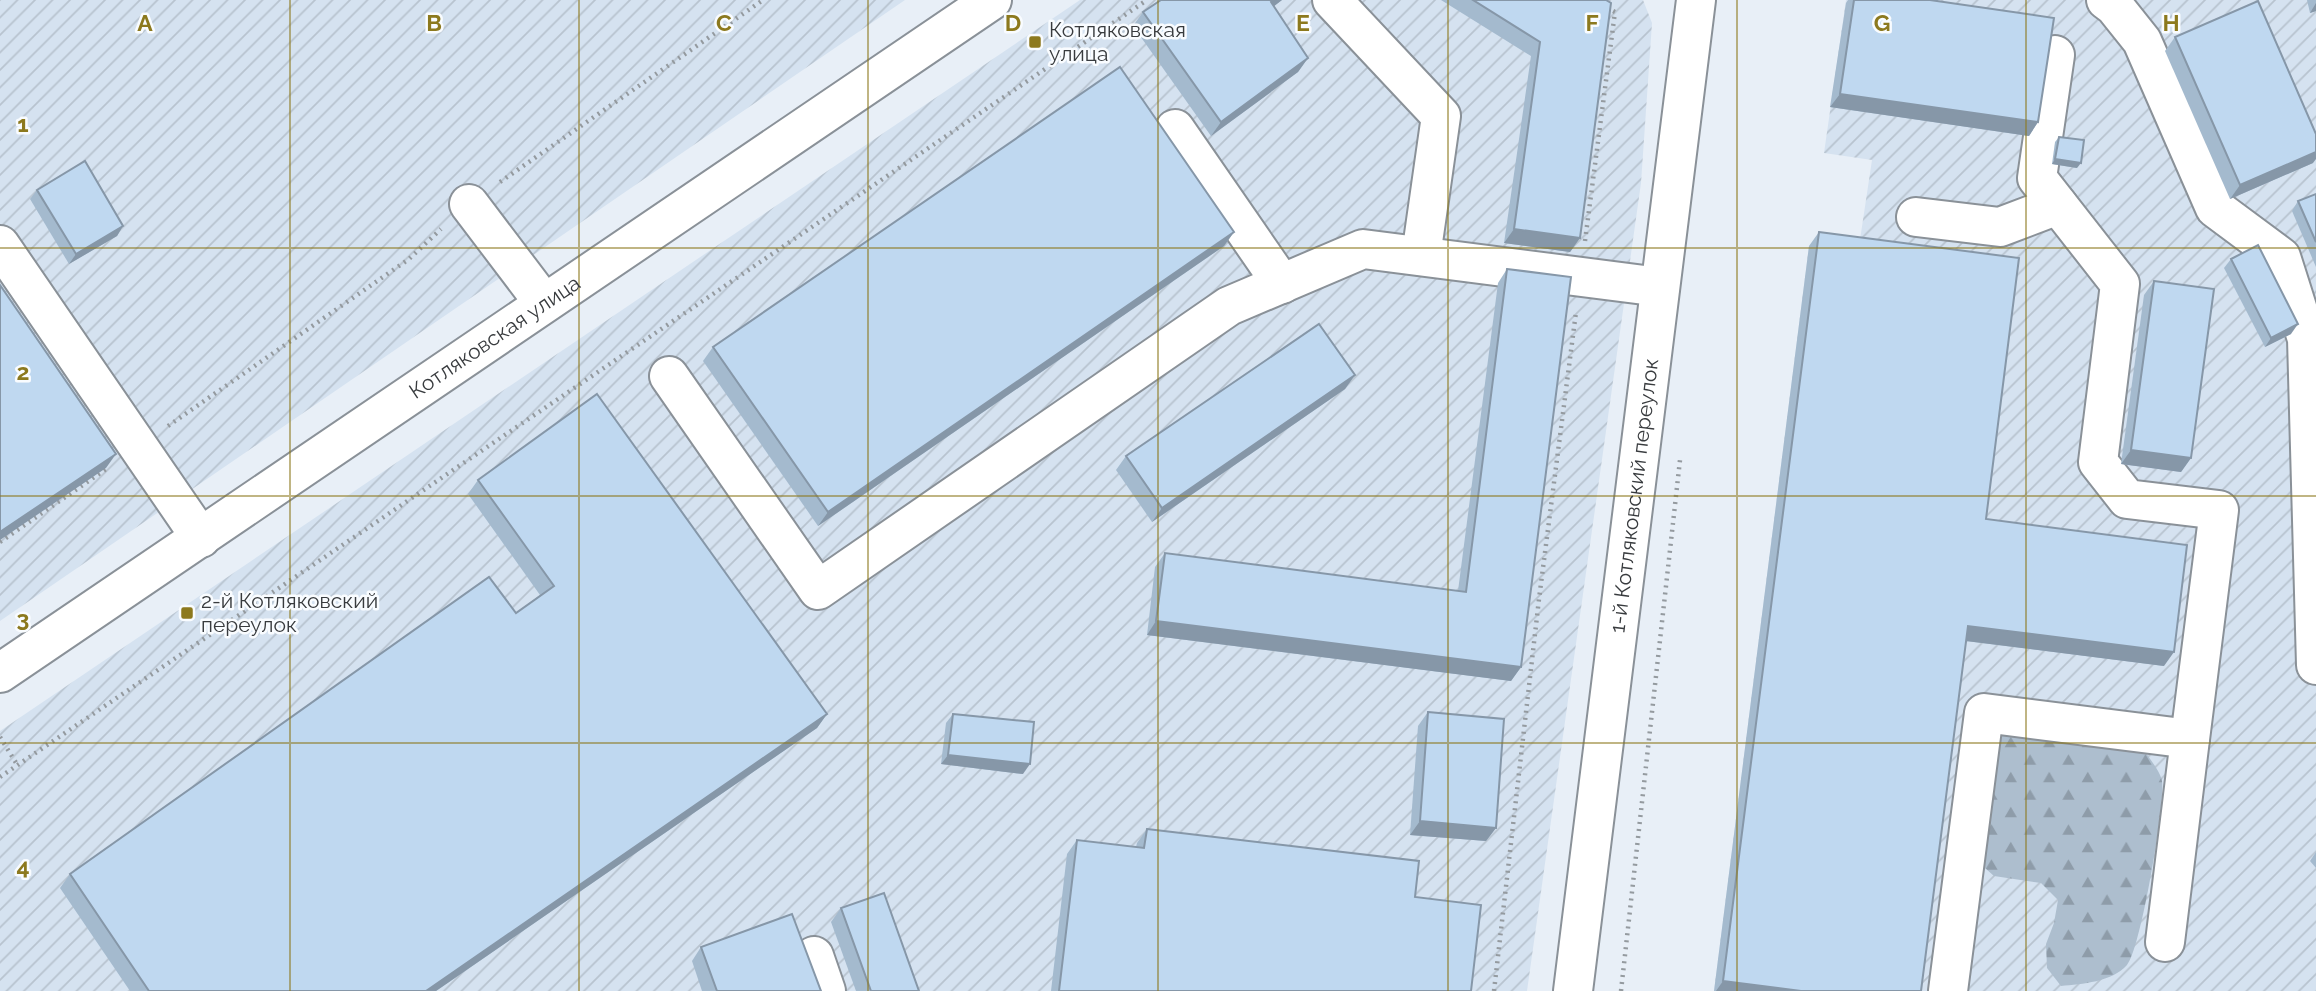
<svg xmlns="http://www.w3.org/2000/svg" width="2316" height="991" font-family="Raleway,sans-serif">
<defs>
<pattern id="industrial-furrows" width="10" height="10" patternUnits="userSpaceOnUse" patternTransform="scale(1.75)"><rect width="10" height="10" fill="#d5e2f0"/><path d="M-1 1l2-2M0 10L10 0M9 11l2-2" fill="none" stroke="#b8c3cf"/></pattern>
<pattern id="forest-firs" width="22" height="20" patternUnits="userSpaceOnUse" patternTransform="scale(1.75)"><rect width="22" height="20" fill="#adbece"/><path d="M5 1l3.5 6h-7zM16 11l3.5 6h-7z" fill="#8e9ca9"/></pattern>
</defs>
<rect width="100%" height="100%" fill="#e8eff7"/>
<!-- industrial -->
<g fill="url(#industrial-furrows)">
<path d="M0 0H905L0 621Z"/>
<path d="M1080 0H1643L1652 23 1641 183 1527 991H0V731Z"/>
<path d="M1846 0H2316V991H1714L1809 246 1858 253 1872 160 1824 153Z"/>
</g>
<!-- forest -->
<path fill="url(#forest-firs)" d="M2004 732 2146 753C2151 761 2160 771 2162 781 2165 804 2141 949 2127 965 2112 982 2082 984 2061 986L2047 968 2046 944 2054 923 2058 900 2041 883 1994 876 1977 861 1986 746Z"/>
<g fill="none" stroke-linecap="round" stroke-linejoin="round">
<defs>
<g id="minor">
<path d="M1332 0 1441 116 1421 256"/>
<path d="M2106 0 2114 6 2142 41 2215 208 2281 257 2307 339 2316 665"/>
<path d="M2055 55 2037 178 2120 284 2098 462 2127 499 2219 510 2190 739"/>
<path d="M1175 129 1282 284"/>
<path d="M469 204 544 303"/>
<path d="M1916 217 2000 227 2058 205"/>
<path d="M0 245 201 538"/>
<path d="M669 376 818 590 1229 306 1363 249 1660 287"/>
<path id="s1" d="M0 673 992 0"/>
<path d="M814 956 826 991"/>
<path id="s2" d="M1573 991 1696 0"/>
<path d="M1948 991 1984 713 2190 739 2165 942"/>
</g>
</defs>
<!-- minor casing -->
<use href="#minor" stroke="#8a9198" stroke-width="42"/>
<!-- path -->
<g stroke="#949a9f" stroke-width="4.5" stroke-dasharray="2 5" stroke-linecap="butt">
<path d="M500 182 763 0"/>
<path d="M1585 241 1615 12 1607 8"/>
<path d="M168 426 409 259 441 229"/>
<path d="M0 542 109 467"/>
<path d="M0 737 18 766"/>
<path d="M0 777 1147 0"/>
<path d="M1494 991 1539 599 1576 312"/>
<path d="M1621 991 1680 460"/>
</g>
<!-- minor -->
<use href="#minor" stroke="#fff" stroke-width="38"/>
</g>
<!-- wall -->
<g fill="#a4bace">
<path d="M1282 0 1274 6 1308 58 1298 72 1211 136 1133 26 1143 12Z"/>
<path d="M1441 0H1606L1580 238 1570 252 1504 243 1531 56Z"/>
<path d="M1848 0H1938V1L2038 122 2029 136 1830 107 1846 3Z"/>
<path d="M2307 0H2316V11L2310 13Z"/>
<path d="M2175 37 2313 163 2230 199 2165 51Z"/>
<path d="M2059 137 2077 168 2052 164 2055 142Z"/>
<path d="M37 190 123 226 117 236 69 264 30 199Z"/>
<path d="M2316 194V267L2292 211 2298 201Z"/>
<path d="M1234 232 1224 246 818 526 703 361 713 347Z"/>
<path d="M1819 232 1986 519 2164 666 1966 641 1921 991H1714L1809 246Z"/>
<path d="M2231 259 2291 334 2265 347 2224 268Z"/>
<path d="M1507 269 1521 667 1511 681 1147 635 1155 567 1165 553 1458 591 1498 283Z"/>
<path d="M2154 281 2191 458 2181 472 2121 464 2144 295Z"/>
<path d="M1355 375 1345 389 1152 522 1116 470 1126 456Z"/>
<path d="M478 480 827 714 817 728 436 991H130L60 888 70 874 516 613 540 595 468 494Z"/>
<path d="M1428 712 1496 828 1486 841 1410 835 1418 726Z"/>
<path d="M953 714 1023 774 941 764 946 723Z"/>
<path d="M1147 829 1415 897 1471 991H1051L1067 854 1077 840 1136 847 1137 843Z"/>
<path d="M2316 852V868L2310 861Z"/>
<path d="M841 908 919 991H856L831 922Z"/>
<path d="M701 947 821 991H702L692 961Z"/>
</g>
<!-- shaded-wall -->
<g fill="#8697a8">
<path d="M1273 0H1282L1261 16 1271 2Z"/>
<path d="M2316 3V11L2310 13Z"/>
<path d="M1308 58 1298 72 1211 136 1221 122Z"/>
<path d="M1840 94 2038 122 2029 136 1830 107Z"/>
<path d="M2316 152V159L2313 163 2230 199 2240 185Z"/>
<path d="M2055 159 2081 163 2077 168 2052 164Z"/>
<path d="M123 226 117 236 69 264 76 254Z"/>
<path d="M1514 229 1580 238 1570 252 1504 243Z"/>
<path d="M1234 232 1224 246 818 526 828 512Z"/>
<path d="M2298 324 2291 334 2265 347 2271 338Z"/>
<path d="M1355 375 1345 389 1152 522 1162 508Z"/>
<path d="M2131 450 2191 458 2181 472 2121 464Z"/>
<path d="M116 454 106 468 0 540V532Z"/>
<path d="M1156 621 1521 667 1511 681 1147 635Z"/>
<path d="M1968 626 2174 652 2164 666 1958 640Z"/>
<path d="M827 714 817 728 436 991H426Z"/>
<path d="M948 755 1030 764 1023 774 941 764Z"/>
<path d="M1420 821 1496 828 1486 841 1410 835Z"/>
<path d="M1723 981 1801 991H1716Z"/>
</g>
<!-- building -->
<g fill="#bfd8f0" stroke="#8697a8" stroke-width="2">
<path d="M1161 0H1273L1271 2 1308 58 1221 122 1143 12Z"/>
<path d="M1473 0H1606L1611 3 1580 238 1514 229 1540 42Z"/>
<path d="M1854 0H1930L2054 18 2038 122 1840 94Z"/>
<path d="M2258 1 2316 134V152L2240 185 2175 37Z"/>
<path d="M1120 67 1234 232 828 512 713 347Z"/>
<path d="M2059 137 2084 140 2081 163 2055 159Z"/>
<path d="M85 161 123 226 76 254 37 190Z"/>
<path d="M2316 194V242L2298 201Z"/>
<path d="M1819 232 2019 258 1986 519 2187 545 2174 652 1968 626 1921 991H1801L1723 981Z"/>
<path d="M2258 245 2298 324 2271 338 2231 259Z"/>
<path d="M1507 269 1571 277 1521 667 1156 621 1165 553 1466 592Z"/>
<path d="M2154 281 2214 289 2191 458 2131 450Z"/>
<path d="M0 285 116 454 0 532Z"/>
<path d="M1319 324 1355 375 1162 508 1126 456Z"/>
<path d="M597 394 827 714 426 991H149L70 874 489 577 516 613 554 586 478 480Z"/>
<path d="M1428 712 1504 719 1496 828 1420 821Z"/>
<path d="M953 714 1034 722 1030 764 948 755Z"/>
<path d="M1147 829 1419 861 1415 897 1481 905 1471 991H1059L1077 840 1144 848Z"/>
<path d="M884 893 919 991H871L841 908Z"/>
<path d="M792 914 821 991H717L701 947Z"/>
</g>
<!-- grid -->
<path fill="none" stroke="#8c791e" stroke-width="2" stroke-opacity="0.55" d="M290 0V991M579 0V991M868 0V991M1158 0V991M1448 0V991M1737 0V991M2026 0V991M0 248H2316M0 496H2316M0 743H2316"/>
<!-- markers -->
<g fill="#8c791e" stroke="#f9fcff" stroke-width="2.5">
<rect x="1028" y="35" width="14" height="14" rx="3.5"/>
<rect x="180" y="606" width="14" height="14" rx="3.5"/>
</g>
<g text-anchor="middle" stroke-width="5" stroke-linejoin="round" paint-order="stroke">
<!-- poi labels -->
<g font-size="21" fill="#383b3e" stroke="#f9fcff" text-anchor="start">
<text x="1049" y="37">Котляковская<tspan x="1049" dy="24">улица</tspan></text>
<text x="201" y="608">2-й Котляковский<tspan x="201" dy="24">переулок</tspan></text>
</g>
<!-- street labels -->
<g font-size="21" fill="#383b3e" stroke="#f9fcff">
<text dy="7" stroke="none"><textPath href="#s1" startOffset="598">Котляковская улица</textPath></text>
<text dy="7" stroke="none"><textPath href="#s2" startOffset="499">1-й Котляковский переулок</textPath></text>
</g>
</g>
<g font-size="23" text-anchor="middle" font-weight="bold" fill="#8c791e" stroke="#f9fcff" stroke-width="5" stroke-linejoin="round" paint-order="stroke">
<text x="145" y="31">A</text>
<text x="434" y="31">B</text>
<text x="724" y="31">C</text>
<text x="1013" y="31">D</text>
<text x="1303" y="31">E</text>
<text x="1592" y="31">F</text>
<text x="1882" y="31">G</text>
<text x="2171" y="31">H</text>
<text x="23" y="132">1</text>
<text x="23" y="380">2</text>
<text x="23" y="627">3</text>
<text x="23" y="875">4</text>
</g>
</svg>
